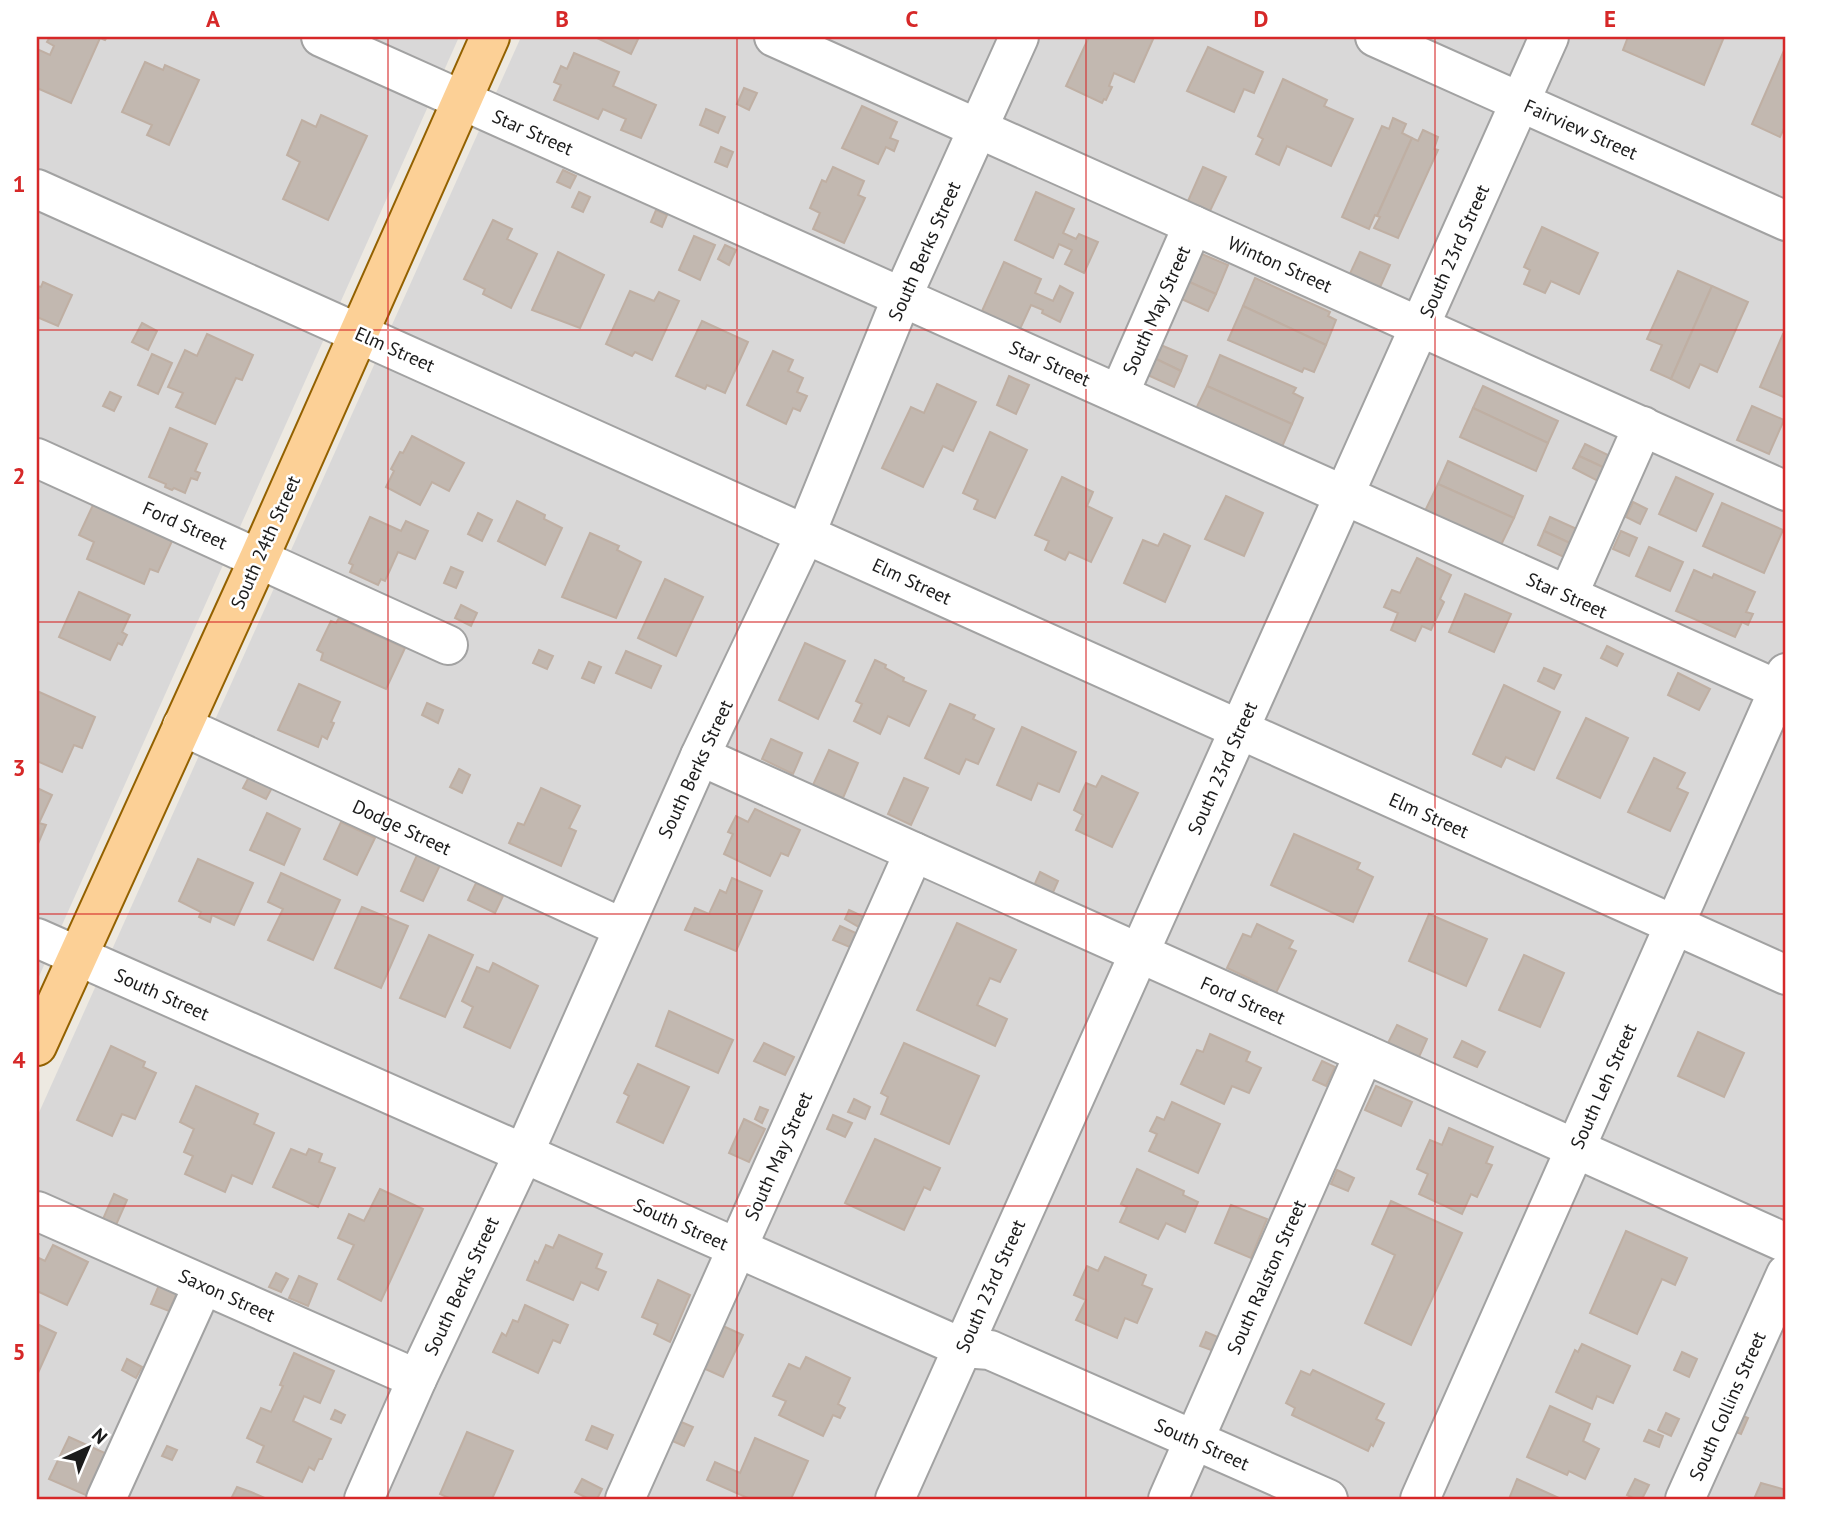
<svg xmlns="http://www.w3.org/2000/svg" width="1823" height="1536" font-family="'PT Sans',sans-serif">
<rect width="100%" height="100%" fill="#ede9e1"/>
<!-- residential -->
<g fill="#d9d8d8">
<path d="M37 37H459L37 981Z"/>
<path d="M521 37H1786V1499H37V1117Z"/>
</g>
<!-- building -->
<g fill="#c2b8b0" stroke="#bfafa3" stroke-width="2">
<path d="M50 37H107L105 40 100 38 71 103 37 88V49L50 55 54 46 47 42Z"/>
<path d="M595 37H639L631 54Z"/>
<path d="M1089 37H1154L1134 82 1114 73 1109 86 1112 87 1106 100 1104 99 1102 103 1066 86Z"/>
<path d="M1628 37H1724L1704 85 1623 50Z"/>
<path d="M1786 46V124L1780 137 1752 124Z"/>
<path d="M1208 47 1263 72 1254 93 1244 89 1234 112 1187 91Z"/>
<path d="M574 53 619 72 613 86 656 105 641 138 621 130 626 119 603 109 598 119 554 100 561 85 554 82 561 66 567 69Z"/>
<path d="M145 62 163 70 165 65 199 80 169 145 147 135 152 125 122 112Z"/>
<path d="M1283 79 1327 100 1324 106 1353 119 1331 166 1287 146 1279 165 1256 154 1263 139 1258 136Z"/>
<path d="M744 88 757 93 749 110 737 104Z"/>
<path d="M862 106 897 122 890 138 898 141 894 151 886 147 878 164 842 148Z"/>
<path d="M706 109 725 117 718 133 700 125Z"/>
<path d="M321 115 367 136 328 220 283 199 300 162 287 155 302 120 316 127Z"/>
<path d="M1393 118 1406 124 1402 133 1412 138 1377 216 1375 215 1369 229 1342 217 1382 126 1389 129Z"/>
<path d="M1423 130 1438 137 1434 149 1438 150 1398 238 1374 228 1380 217 1377 216 1412 138 1418 141Z"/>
<path d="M721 147 733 152 727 167 715 162Z"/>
<path d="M833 167 864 181 858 195 865 198 844 243 813 229 820 213 810 208 822 180 826 182Z"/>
<path d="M1203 167 1226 177 1210 211 1188 201Z"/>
<path d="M563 170 576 176 570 188 557 182Z"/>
<path d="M579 192 590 197 583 212 572 207Z"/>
<path d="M1036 192 1074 209 1063 233 1076 239 1079 234 1098 242 1084 273 1065 264 1072 250 1059 244 1053 258 1015 240Z"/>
<path d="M656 210 667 215 662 227 651 222Z"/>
<path d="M493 220 512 229 507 239 537 254 511 308 483 294 485 289 464 279Z"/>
<path d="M1542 227 1598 253 1579 294 1551 281 1545 293 1524 284 1530 270 1524 267Z"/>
<path d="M694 236 715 245 700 280 679 270Z"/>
<path d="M725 245 736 250 729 265 718 259Z"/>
<path d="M558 252 604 275 580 328 532 310Z"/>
<path d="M1197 252 1228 265 1216 294 1185 280Z"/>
<path d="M1360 252 1390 265 1377 294 1347 280Z"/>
<path d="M1004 262 1041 279 1035 293 1053 301 1060 286 1073 293 1060 322 1042 313 1043 310 1031 305 1020 329 982 311Z"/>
<path d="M1678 271 1712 286 1671 379 1651 370 1662 345 1647 339Z"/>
<path d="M1255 278 1330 312 1328 316 1336 320 1326 345 1243 306Z"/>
<path d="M1185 280 1216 294 1208 311 1177 297Z"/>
<path d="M43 282 72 295 58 326 37 317V286L41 287Z"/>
<path d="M1712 286 1748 302 1717 372 1700 364 1689 388 1671 379Z"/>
<path d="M630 291 654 301 659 292 679 301 652 360 635 352 632 356 606 344Z"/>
<path d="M1243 306 1326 345 1314 372 1304 368 1302 372 1228 340Z"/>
<path d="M702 321 748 342 725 393 707 385 705 389 676 376Z"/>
<path d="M142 323 157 331 148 350 132 342Z"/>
<path d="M207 334 253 355 242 380 236 378 215 424 176 407 183 393 168 387 185 350 197 356Z"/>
<path d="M1783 334 1786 335V398L1760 387Z"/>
<path d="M1156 343 1187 356 1181 371 1150 356Z"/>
<path d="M773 351 793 360 788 371 803 378 797 392 807 396 800 411 793 408 786 424 747 405Z"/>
<path d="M152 354 172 363 158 394 138 385Z"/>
<path d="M1220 355 1296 388 1293 393 1303 398 1292 424 1207 386Z"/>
<path d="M1150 356 1181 371 1174 387 1143 373Z"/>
<path d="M1009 376 1029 385 1016 414 997 405Z"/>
<path d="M937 384 976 402 953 451 943 446 923 487 882 468 911 407 924 413Z"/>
<path d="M1207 386 1292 424 1281 449 1192 417Z"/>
<path d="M1483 386 1558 421 1548 443 1473 408Z"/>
<path d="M110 392 121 397 114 411 103 406Z"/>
<path d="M1752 406 1784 420 1769 454 1737 440Z"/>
<path d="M1473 408 1548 443 1536 471 1460 437Z"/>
<path d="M170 428 207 444 195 471 200 473 197 480 191 478 185 493 174 488 172 490 165 487 166 484 149 477Z"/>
<path d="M990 432 1027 450 995 518 974 509 978 500 963 493Z"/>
<path d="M412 436 464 463 449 491 432 482 420 505 386 487 394 471 391 469 400 452 403 453Z"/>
<path d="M1585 444 1610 456 1605 468 1579 456Z"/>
<path d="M1579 456 1605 468 1598 481 1573 468Z"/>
<path d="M1448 461 1523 496 1514 518 1438 484Z"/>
<path d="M1062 477 1093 492 1087 506 1112 518 1091 562 1069 552 1065 560 1045 550 1049 541 1035 535Z"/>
<path d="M1676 477 1713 494 1696 531 1659 514Z"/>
<path d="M1438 484 1514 518 1501 545 1425 511Z"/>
<path d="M1226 496 1263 513 1244 556 1205 539Z"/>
<path d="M517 501 545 515 544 519 562 528 545 565 498 541Z"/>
<path d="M1633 502 1647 509 1640 524 1626 517Z"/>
<path d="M1722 503 1783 530 1764 573 1703 546Z"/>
<path d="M93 505 172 541 158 572 150 569 144 584 87 559 94 542 79 535Z"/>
<path d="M478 513 492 520 482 541 468 534Z"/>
<path d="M370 517 401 531 406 521 428 531 415 559 398 552 385 581 381 579 378 585 350 572 353 565 349 563Z"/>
<path d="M1550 517 1579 530 1572 544 1544 531Z"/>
<path d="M1544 531 1572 544 1566 558 1538 545Z"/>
<path d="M1621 531 1637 538 1629 556 1613 549Z"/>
<path d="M590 533 619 546 617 550 641 562 616 618 562 597Z"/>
<path d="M1164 534 1190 546 1165 602 1124 583 1143 540 1158 546Z"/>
<path d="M1649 547 1683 562 1670 591 1636 576Z"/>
<path d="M1417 558 1451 575 1440 599 1444 602 1431 630 1422 626 1415 641 1391 630 1398 613 1384 607 1392 590 1400 593Z"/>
<path d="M451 567 463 572 456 588 444 583Z"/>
<path d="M1694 570 1712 578 1714 574 1755 592 1746 612 1753 614 1748 625 1742 622 1735 637 1676 611Z"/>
<path d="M665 579 703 597 676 656 638 638Z"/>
<path d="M79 592 130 615 122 632 127 635 122 645 118 643 110 660 59 637Z"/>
<path d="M1465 594 1511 614 1494 652 1449 632Z"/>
<path d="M461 605 477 613 471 626 455 618Z"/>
<path d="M339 618 405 648 386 689 321 660 323 653 317 650 331 621 336 623Z"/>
<path d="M805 643 845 661 818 719 779 700Z"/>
<path d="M1607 646 1623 654 1617 666 1601 658Z"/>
<path d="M539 650 553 656 547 669 533 663Z"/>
<path d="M626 651 661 666 651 688 616 673Z"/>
<path d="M875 660 886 665 885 668 904 678 903 681 926 691 909 726 888 716 880 734 854 721 862 704 856 701Z"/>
<path d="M589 662 601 667 594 683 582 678Z"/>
<path d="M1544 668 1561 675 1554 689 1538 681Z"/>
<path d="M1678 673 1710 689 1699 710 1668 695Z"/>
<path d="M299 684 340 702 331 722 334 723 327 739 322 736 318 747 278 730Z"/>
<path d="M1504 685 1560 712 1534 770 1506 757 1501 767 1473 754Z"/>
<path d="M37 691 95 717 82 748 74 745 62 772 37 761Z"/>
<path d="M427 703 443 710 438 723 422 715Z"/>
<path d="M950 704 975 715 973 719 994 729 978 764 966 759 959 774 925 758Z"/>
<path d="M1586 718 1628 738 1600 798 1557 778Z"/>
<path d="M1022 727 1076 752 1059 792 1038 783 1031 800 997 785Z"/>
<path d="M771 739 802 753 793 774 762 759Z"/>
<path d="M829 750 858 763 843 798 813 785Z"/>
<path d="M1654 758 1685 773 1677 788 1688 793 1670 831 1628 812Z"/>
<path d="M459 769 470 775 462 793 450 787Z"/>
<path d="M251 773 274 784 266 799 243 788Z"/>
<path d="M1102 776 1138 793 1112 847 1076 830 1083 815 1074 810 1086 783 1096 787Z"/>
<path d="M904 778 928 788 911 825 888 814Z"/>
<path d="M37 788 52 795 39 823 46 825 37 846Z"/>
<path d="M541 788 580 806 569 828 576 831 561 866 509 843 518 823 524 825Z"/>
<path d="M755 809 800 830 788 856 781 853 770 876 724 854 733 834 728 832 736 816 748 822Z"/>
<path d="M267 813 300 829 284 865 250 850Z"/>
<path d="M341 822 375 838 357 875 324 859Z"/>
<path d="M1294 834 1360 863 1357 869 1373 877 1353 922 1271 885Z"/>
<path d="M417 855 440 865 423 901 401 891Z"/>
<path d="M198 859 253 883 234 925 212 915 210 922 199 917 201 912 179 901Z"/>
<path d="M1040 872 1058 881 1051 897 1033 888Z"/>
<path d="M281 873 340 900 313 960 268 940 283 909 268 902Z"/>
<path d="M732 878 762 891 736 951 685 930 695 908 709 914 720 890 726 893Z"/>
<path d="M476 883 503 896 495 913 468 900Z"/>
<path d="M362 907 408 926 381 988 335 968Z"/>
<path d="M849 910 864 917 859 927 845 919Z"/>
<path d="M1429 914 1487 939 1466 986 1409 961Z"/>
<path d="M957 923 1016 950 1000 982 990 978 977 1005 1007 1019 995 1046 917 1010Z"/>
<path d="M1257 924 1293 941 1289 948 1296 951 1275 995 1255 986 1257 982 1227 968 1243 934 1251 937Z"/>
<path d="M840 926 858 934 852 948 833 940Z"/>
<path d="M429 935 473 955 445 1017 400 998Z"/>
<path d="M1524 955 1564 973 1540 1027 1499 1010Z"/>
<path d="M493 963 538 986 510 1048 464 1027 473 1007 462 1001 477 967 489 972Z"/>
<path d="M669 1011 733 1040 718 1073 656 1046Z"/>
<path d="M1397 1025 1427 1039 1419 1057 1388 1043Z"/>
<path d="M1698 1032 1744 1053 1724 1097 1678 1076Z"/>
<path d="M1210 1034 1250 1052 1246 1061 1261 1068 1249 1093 1232 1086 1224 1104 1181 1084 1197 1050 1203 1052Z"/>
<path d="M1462 1041 1485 1052 1477 1067 1454 1057Z"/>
<path d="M764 1043 794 1057 785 1075 754 1061Z"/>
<path d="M904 1043 979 1076 949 1144 881 1114 888 1097 881 1093Z"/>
<path d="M111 1046 145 1062 143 1067 156 1073 135 1119 122 1114 112 1136 77 1120Z"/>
<path d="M1322 1061 1335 1067 1326 1086 1313 1080Z"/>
<path d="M638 1064 689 1087 663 1143 617 1122 629 1096 624 1093Z"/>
<path d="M196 1086 258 1114 254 1124 274 1133 252 1184 232 1175 225 1192 185 1174 193 1156 184 1152 194 1129 180 1122Z"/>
<path d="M1376 1086 1412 1102 1401 1126 1365 1110Z"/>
<path d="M854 1099 870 1107 865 1119 848 1112Z"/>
<path d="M1172 1102 1220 1124 1198 1173 1149 1151 1157 1134 1150 1131 1157 1117 1164 1120Z"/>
<path d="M760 1107 768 1110 762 1123 755 1119Z"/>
<path d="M833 1115 852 1123 845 1137 827 1129Z"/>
<path d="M744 1119 765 1129 749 1162 729 1153Z"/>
<path d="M1449 1128 1493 1147 1486 1163 1492 1165 1477 1197 1471 1194 1462 1214 1419 1194 1428 1174 1417 1169 1430 1140 1442 1145Z"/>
<path d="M875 1139 940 1168 930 1190 924 1187 904 1230 845 1203Z"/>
<path d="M291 1149 306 1155 309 1149 322 1154 319 1162 335 1168 318 1207 273 1187Z"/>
<path d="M1137 1169 1184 1191 1183 1195 1198 1202 1185 1232 1166 1223 1158 1239 1120 1222 1127 1207 1121 1204Z"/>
<path d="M1337 1170 1354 1178 1348 1191 1331 1184Z"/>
<path d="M380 1189 423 1209 381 1301 338 1279 354 1245 338 1238 349 1214 364 1221Z"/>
<path d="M114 1194 127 1200 116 1225 103 1219Z"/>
<path d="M1391 1201 1462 1233 1411 1345 1365 1323 1395 1255 1372 1244Z"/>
<path d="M1231 1205 1267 1219 1251 1258 1215 1243Z"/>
<path d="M1626 1231 1687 1258 1675 1285 1662 1279 1637 1334 1590 1313Z"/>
<path d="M559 1235 602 1254 596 1268 606 1272 598 1290 581 1282 573 1300 527 1280 535 1261 538 1263 546 1245 553 1248Z"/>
<path d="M53 1245 88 1262 67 1305 37 1291V1262L39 1258 45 1261Z"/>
<path d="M1105 1257 1146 1275 1142 1285 1152 1289 1137 1323 1125 1318 1117 1338 1076 1320 1086 1300 1074 1295 1087 1266 1098 1271Z"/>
<path d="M276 1273 288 1279 281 1292 269 1287Z"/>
<path d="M299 1276 317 1284 308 1306 289 1298Z"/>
<path d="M658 1280 690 1295 670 1342 654 1334 658 1324 642 1317Z"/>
<path d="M159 1285 177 1293 169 1311 151 1304Z"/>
<path d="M525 1305 568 1325 560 1343 553 1340 538 1373 493 1352 502 1333 506 1336 513 1320 518 1322Z"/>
<path d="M37 1324 56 1333 37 1375Z"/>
<path d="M723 1326 743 1335 723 1377 703 1368Z"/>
<path d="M1206 1332 1220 1338 1214 1351 1200 1346Z"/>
<path d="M1582 1344 1630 1366 1613 1403 1597 1396 1592 1409 1556 1392 1575 1350 1578 1352Z"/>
<path d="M1682 1352 1697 1359 1689 1377 1674 1370Z"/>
<path d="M294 1353 334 1371 320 1403 304 1396 293 1421 331 1439 322 1459H319L314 1470 309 1467 302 1482 257 1462 264 1446 247 1438 261 1408 271 1412 283 1386 280 1385Z"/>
<path d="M806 1357 850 1378 838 1404 845 1408 840 1418 833 1415 823 1436 779 1415 786 1401 773 1396 789 1364 800 1369Z"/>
<path d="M127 1359 142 1367 136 1378 122 1370Z"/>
<path d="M1313 1370 1384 1404 1376 1419 1384 1423 1373 1446 1371 1444 1368 1451 1292 1415 1295 1408 1286 1403 1301 1371 1310 1375Z"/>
<path d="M1550 1406 1590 1424 1583 1441 1599 1449 1585 1479 1569 1471 1567 1475 1527 1457Z"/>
<path d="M335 1410 345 1415 341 1423 331 1419Z"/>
<path d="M1666 1413 1679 1419 1671 1436 1658 1430Z"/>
<path d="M1736 1413 1748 1418 1741 1434 1728 1429Z"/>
<path d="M679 1421 693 1427 684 1446 670 1440Z"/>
<path d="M592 1426 613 1435 607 1449 586 1440Z"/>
<path d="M1649 1430 1663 1436 1659 1447 1644 1441Z"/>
<path d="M467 1432 513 1451 492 1499H451L440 1494Z"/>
<path d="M69 1437 107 1454 88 1496 49 1479Z"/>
<path d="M755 1438 808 1461 791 1499H750L707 1480 715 1462 740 1473Z"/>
<path d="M167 1446 177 1450 172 1460 162 1456Z"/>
<path d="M582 1479 602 1489 597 1499H589L575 1492Z"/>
<path d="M1517 1479 1561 1499H1509Z"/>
<path d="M1635 1479 1649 1485 1642 1499H1635L1627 1495Z"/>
<path d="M1761 1483 1786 1490V1499H1754Z"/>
<path d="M237 1487 251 1492 267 1499H231Z"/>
</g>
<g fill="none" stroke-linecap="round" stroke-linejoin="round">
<defs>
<g id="minor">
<path d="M321 37 1779 690"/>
<path d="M774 37 1786 491"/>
<path d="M1375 37 1786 221"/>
<path d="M37 189C621 449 1202 715 1786 975"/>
<path d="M1119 394 1193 225"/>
<path d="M37 458 448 645"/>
<path d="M1568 595 1643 426"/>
<path d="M182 726 623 928"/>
<path d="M700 756 1786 1243"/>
<path d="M37 938 963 1348 990 1350 1328 1499"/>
<path d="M37 1211 417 1379"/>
<path d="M106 1499 203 1285"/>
<path d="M364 1499 417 1379 523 1155 700 756 806 533 902 297 1019 37"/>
<path d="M625 1499 914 852"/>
<path d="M895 1499 1549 37"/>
<path d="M1168 1499 1364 1054"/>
<path d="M1420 1499 1786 673"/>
<path d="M1685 1499 1786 1274"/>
</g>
<path id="major" d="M37 1046 259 558 490 37"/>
</defs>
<!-- minor casing -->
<use href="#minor" stroke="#a2a2a2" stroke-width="42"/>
<!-- major casing -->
<use href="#major" stroke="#936100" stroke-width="42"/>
<!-- minor -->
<use href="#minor" stroke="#fff" stroke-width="38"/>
<!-- major -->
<use href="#major" stroke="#fcd096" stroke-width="38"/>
</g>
<!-- grid -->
<path fill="none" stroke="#d62828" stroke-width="2" stroke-opacity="0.55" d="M388 37V1499M737 37V1499M1086 37V1499M1435 37V1499M37 330H1786M37 622H1786M37 914H1786M37 1206H1786"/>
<g text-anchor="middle" stroke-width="5" stroke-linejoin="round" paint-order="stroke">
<!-- street labels -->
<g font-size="19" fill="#1b1b1b" stroke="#fff">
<text transform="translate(1581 129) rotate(24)" y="7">Fairview Street</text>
<text transform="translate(533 132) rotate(24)" y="7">Star Street</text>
<text transform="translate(924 251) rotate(-66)" y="7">South Berks Street</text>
<text transform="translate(1454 251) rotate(-66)" y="7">South 23rd Street</text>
<text transform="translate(1280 264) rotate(24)" y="7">Winton Street</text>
<text transform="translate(1156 310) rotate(-66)" y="7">South May Street</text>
<text transform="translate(395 349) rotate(24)" y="7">Elm Street</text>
<text transform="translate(1050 363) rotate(24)" y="7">Star Street</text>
<text transform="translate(185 525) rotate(24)" y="7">Ford Street</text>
<text transform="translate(265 542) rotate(-66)" y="7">South 24th Street</text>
<text transform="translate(912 581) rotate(25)" y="7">Elm Street</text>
<text transform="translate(1567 595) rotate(24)" y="7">Star Street</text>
<text transform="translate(1222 768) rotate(-66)" y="7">South 23rd Street</text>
<text transform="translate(695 769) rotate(-65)" y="7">South Berks Street</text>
<text transform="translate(1429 815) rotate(24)" y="7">Elm Street</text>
<text transform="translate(402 827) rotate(25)" y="7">Dodge Street</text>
<text transform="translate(162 994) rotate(24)" y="7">South Street</text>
<text transform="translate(1243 1000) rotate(24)" y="7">Ford Street</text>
<text transform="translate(1603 1086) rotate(-66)" y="7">South Leh Street</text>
<text transform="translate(778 1156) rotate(-66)" y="7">South May Street</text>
<text transform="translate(681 1224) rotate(24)" y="7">South Street</text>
<text transform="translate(1266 1277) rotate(-66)" y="7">South Ralston Street</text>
<text transform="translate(461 1286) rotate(-65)" y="7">South Berks Street</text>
<text transform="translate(990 1286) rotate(-66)" y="7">South 23rd Street</text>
<text transform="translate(227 1295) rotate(24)" y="7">Saxon Street</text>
<text transform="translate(1727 1406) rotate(-66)" y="7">South Collins Street</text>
<text transform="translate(1202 1444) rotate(24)" y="7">South Street</text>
</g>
</g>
<!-- border -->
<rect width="1823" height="1536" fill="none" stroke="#ffffff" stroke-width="77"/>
<!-- north arrow -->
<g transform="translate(88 1448) rotate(44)" stroke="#ffffff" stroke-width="5" paint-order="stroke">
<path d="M0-5L12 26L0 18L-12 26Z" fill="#1b1b1b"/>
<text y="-10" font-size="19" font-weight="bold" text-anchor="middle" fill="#1b1b1b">N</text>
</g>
<rect x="38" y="38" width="1746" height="1460" fill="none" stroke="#d62828" stroke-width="2.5"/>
<g font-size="23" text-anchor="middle" font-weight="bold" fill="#d62828">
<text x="213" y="27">A</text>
<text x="562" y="27">B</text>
<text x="912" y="27">C</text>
<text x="1261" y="27">D</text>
<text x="1610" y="27">E</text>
<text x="19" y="192">1</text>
<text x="19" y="484">2</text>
<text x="19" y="776">3</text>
<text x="19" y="1068">4</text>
<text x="19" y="1360">5</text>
</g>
</svg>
